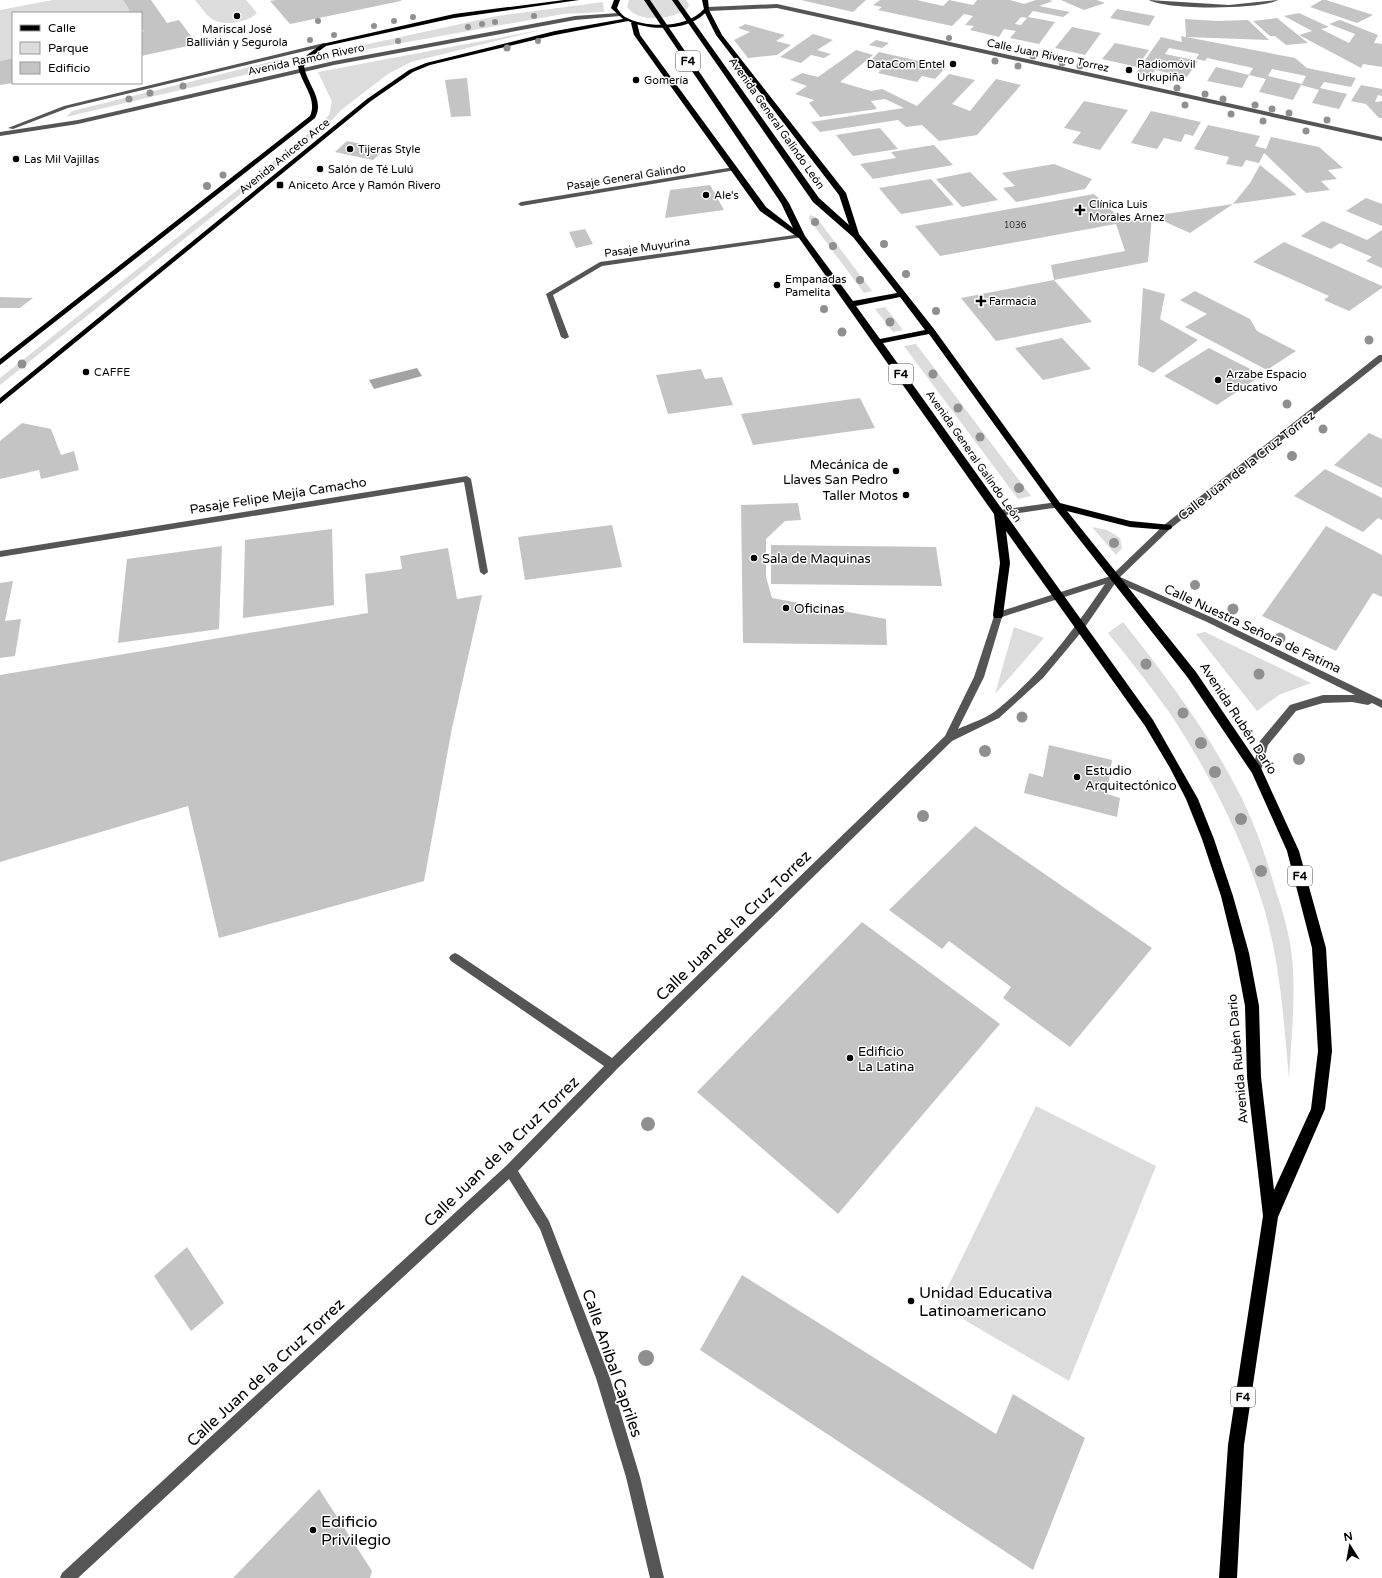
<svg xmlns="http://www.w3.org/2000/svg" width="1382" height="1578" font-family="'Varela Round',sans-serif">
<rect width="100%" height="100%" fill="#fff"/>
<!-- green -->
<g fill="#dcdcdc">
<path d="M53 0H123L131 13H13V58L0 61V10Z"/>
<path d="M195 0H246L257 13C248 22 224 27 212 19 206 15 200 6 195 0Z"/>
<path d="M629 0H686L689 5 687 9C672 19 639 24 627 7Z"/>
<path d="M603 2 604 12 563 14 336 55 350 48 497 16Z"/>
<path d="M545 29 411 62 388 74 341 110 332 120 271 170 0 385V378L319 125 329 115 332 102 318 72Z"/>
<path d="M282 59 278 67 66 117 72 111Z"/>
<path d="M810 215 816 217 872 291 864 293 809 219Z"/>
<path d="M885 307 903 330 893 332 875 309Z"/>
<path d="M916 344 1031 496 1018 499 904 346Z"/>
<path d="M1092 527 1107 530 1120 538 1122 548 1116 555Z"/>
<path d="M1123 622C1165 675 1206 729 1237 789 1253 819 1265 853 1274 885 1283 912 1292 941 1293 970 1295 1006 1291 1043 1289 1079 1284 1022 1280 963 1264 908 1243 839 1209 772 1169 712 1150 685 1129 659 1108 633Z"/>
<path d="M1014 627 1044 638 995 694Z"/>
<path d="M1205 632 1311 683 1279 695 1257 711 1196 634Z"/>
<path d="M1036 1106 1156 1166 1069 1381 939 1305Z"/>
</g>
<!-- water -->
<path fill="#a3a3a3" d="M417 368 422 376 374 389 369 380Z"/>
<!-- building -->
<g fill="#c4c4c4" fill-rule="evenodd">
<path d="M123 0H151L167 23 179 20 197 44 141 56V32L144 31 141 28V13H131Z"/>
<path d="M276 0H401V1L290 24 270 1Z"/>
<path d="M801 0H866L853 12Z"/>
<path d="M880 0H917L943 6 949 0 973 5 977 0H1010L1024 4 1036 0H1049L1053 1 1039 6 1070 12 1063 17 1033 11 1028 17 1055 22 1039 44 1010 38 1016 31 1004 29 999 37 970 30 974 26 965 25 973 16 964 14 952 26 878 10 882 7 873 5ZM1021 17 1027 18 1021 25 1015 24Z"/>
<path d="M1061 0H1097L1105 3 1084 10Z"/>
<path d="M1322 0H1326L1373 15 1357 23 1310 7Z"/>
<path d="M1117 9 1155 16 1149 26 1110 18Z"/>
<path d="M1299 13 1329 27 1321 29 1349 43 1355 34 1329 24 1340 20 1378 35 1374 43 1382 44V67L1363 64 1361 68 1299 35 1312 31 1284 16Z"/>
<path d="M1277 18 1308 43 1286 45 1275 36H1270L1253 21Z"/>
<path d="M1185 19 1218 21 1248 20 1269 40 1186 37 1295 58 1307 68 1356 78 1351 87 1324 82 1320 88 1347 94 1339 109 1312 103 1319 90 1301 85 1293 100 1259 92 1266 79 1249 75 1242 88 1207 81 1216 67 1249 75 1253 68 1207 58 1205 61 1196 59 1199 54 1169 48 1165 54 1198 61 1187 77 1155 70 1150 77 1136 73 1161 37 1182 42 1181 36 1186 37ZM1272 69 1306 76 1302 84 1268 76Z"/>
<path d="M745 24 785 35 776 41 791 45 777 55 748 58 734 40 750 32 738 28Z"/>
<path d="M1072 27 1101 33 1085 55 1055 48Z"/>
<path d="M813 34 833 40 817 50 831 54 824 58 811 55 801 63 780 57Z"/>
<path d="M876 40 889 43 882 48 869 45Z"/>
<path d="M1115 43 1149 50 1137 67 1102 59Z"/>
<path d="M856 50 873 55 840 82 871 91 882 89 917 106 949 74 975 80 952 104 970 111 996 79 1021 85 977 135 939 141 922 125 906 127 898 120 820 132 811 122 904 108 885 99 871 101 877 109 820 117 809 103 814 100 795 94 807 86 790 80 802 73 818 77Z"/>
<path d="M879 52 946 67 935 79 922 76 917 82 878 73 884 67 868 63Z"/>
<path d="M13 58V83L0 85V61Z"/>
<path d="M467 78 471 116 451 117 445 80Z"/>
<path d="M1361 85 1382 89V96L1378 95 1375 102 1382 101V118H1379L1366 104 1351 101Z"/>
<path d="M1084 101 1128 110 1100 150 1072 143 1081 132 1064 128Z"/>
<path d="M1151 111 1201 122 1193 136 1185 134 1181 142 1164 138 1157 149 1131 143Z"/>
<path d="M1208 125 1260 136 1255 146 1266 149 1271 137 1319 147 1343 168 1328 170 1337 179 1321 181 1330 190 1306 193 1264 153 1259 163 1246 160 1242 167 1226 164 1229 157 1194 149Z"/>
<path d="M880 128 898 149 853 156 836 135Z"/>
<path d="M347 141 385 149 373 160 335 152Z"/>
<path d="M934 145 953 165 873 179 860 164 896 158 891 152Z"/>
<path d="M1054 164 1092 179 1085 189 1016 202 1003 188 1015 186 1002 173Z"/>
<path d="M1260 165 1297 195 1233 204 1250 183Z"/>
<path d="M970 172 998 200 962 207 936 179Z"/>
<path d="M931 179 954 205 901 214 879 188Z"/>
<path d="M710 185 724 210 665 218 670 190Z"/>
<path d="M1094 194 1124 222 1152 216 1148 262 1054 280 1092 322 996 341 961 298 1054 280 1051 265 1125 251 1116 224 940 256 915 226Z"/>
<path d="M1366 198 1382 204V226L1346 211Z"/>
<path d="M1233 204 1190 233 1152 216Z"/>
<path d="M1323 221 1367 240 1382 230V268L1366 261 1372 257 1340 243 1331 249 1301 236Z"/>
<path d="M585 229 593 244 576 248 569 232Z"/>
<path d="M1284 242 1382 286V288L1349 311 1324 300 1329 296 1253 262Z"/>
<path d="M1143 288 1165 294 1160 319 1198 340 1153 373 1138 365Z"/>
<path d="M1195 291 1250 319 1257 331 1296 351 1267 370 1185 327 1207 314 1180 300Z"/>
<path d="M0 297 33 298 20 308H0Z"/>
<path d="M1062 338 1091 369 1043 380 1015 348Z"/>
<path d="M1209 348 1262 375 1217 405 1164 376Z"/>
<path d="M701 369 705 379 722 377 733 405 668 414 656 375Z"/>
<path d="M860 398 875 428 753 445 741 414Z"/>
<path d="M22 423 51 429 61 455 74 451 79 470 41 479 39 470 0 479V441Z"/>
<path d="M1369 433 1382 439V488L1334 465Z"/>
<path d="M1325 469 1382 498V520L1378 518 1363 532 1294 496Z"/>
<path d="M798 503 801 520 785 521 766 539V577L772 598 886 619 887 645 743 643 741 505Z"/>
<path d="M612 525 622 567 525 580 518 537Z"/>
<path d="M1326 526 1382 555V597L1373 593 1336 651 1262 616Z"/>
<path d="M332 529 334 605 243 618 245 540Z"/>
<path d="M771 545 936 547 942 586 771 584Z"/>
<path d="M222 546 219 629 118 643 127 559Z"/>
<path d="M448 548 457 599 482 595 452 728 424 881 219 938 188 806 0 862V675L368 613 365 574 402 569 400 556Z"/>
<path d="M13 581 5 621 21 619 15 656 0 658V583Z"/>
<path d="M1049 745 1112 760 1107 794 1120 798 1117 817 1024 793 1029 773 1043 777Z"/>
<path d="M975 826 1152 948 1070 1047 1003 998 1011 987 949 941 942 949 889 910Z"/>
<path d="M862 922 1000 1024 838 1214 697 1092Z"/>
<path d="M187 1247 224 1303 191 1331 154 1276Z"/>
<path d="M742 1275 996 1434 1013 1394 1085 1438 1033 1570 700 1350Z"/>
<path d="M319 1489 372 1571 370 1578H233Z"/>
</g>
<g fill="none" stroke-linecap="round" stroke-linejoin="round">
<!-- minor -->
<g fill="#555" fill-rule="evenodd">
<path d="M1149 0 1229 5 1278 0C1261 10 1166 10 1149 0Z"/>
<path d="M777 4 1382 137V141L777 8 708 11 705 9 708 7Z"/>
<path d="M618 13 621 15 620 16 575 20 334 65 78 124 0 136V132L78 120 334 61 575 16Z"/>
<path d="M324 43 327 45 326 46 68 108 13 129 8 128 64 106Z"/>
<path d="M734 167 736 168V170L521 206 518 204 521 202Z"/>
<path d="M801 234 803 235V237L602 266 553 295 569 337 565 339 561 337 546 294 600 262Z"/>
<path d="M1379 355H1382V361L1170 529 1120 577 1213 618 1382 700V708L1372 703 1368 705 1352 702 1323 703 1296 711 1268 745 1260 774H1254L1252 771 1260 741 1290 705 1323 695H1355L1207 622 1116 582 1083 630 1043 678 999 718 952 741 617 1069 518 1171 549 1221 610 1378 640 1477 664 1578H650L626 1477 596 1378 540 1229 509 1179 78 1578H60L62 1573 506 1166 604 1066 451 961 449 958 451 955 455 953 459 955 612 1058 945 736 974 677 995 613 1111 576 1164 525ZM1105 584C1073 631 1039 677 994 712 984 719 969 724 958 729L984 677 1002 617Z"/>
<path d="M467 476 471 479 488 572 484 575 480 572 464 482 0 557V551Z"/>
<path d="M1057 502 1061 505 1060 507 999 516 995 513 999 510Z"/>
</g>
<!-- major -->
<g fill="#000" fill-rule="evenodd">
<path d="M564 0H579L454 18 326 46 311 57 304 66C307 85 325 99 315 118L0 365V359L310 116C318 98 301 84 298 66L307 55 322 44 454 14Z"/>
<path d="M614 0H620L617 8C619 11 622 15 625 17 647 29 688 28 704 9L702 0H708L709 9C692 31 652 32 628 21L555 35 430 65 413 72 371 101 0 404V398L367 99 409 70 426 63 555 31 623 19 611 8Z"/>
</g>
<!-- highway -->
<path fill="#000" fill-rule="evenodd" d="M644 0H650L789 203 805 236 853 301 897 293 853 237 813 202 672 0H678L819 198 849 225 839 195 716 35 704 11 709 10 722 35 846 193 859 234 934 329 1060 503 1130 521 1171 525 1172 527 1171 529 1167 530 1130 527 1067 511 1196 672 1261 768 1299 851 1326 948 1332 1051 1325 1109 1278 1217 1244 1445 1237 1578H1219L1228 1445 1263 1216 1247 1077 1245 1006 1235 953 1221 896 1202 839 1186 799 1170 768 1145 726 1006 531 1010 563 1003 615 1002 618H994L993 615 1000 563 994 514 799 238 760 211 634 35 631 23 634 21 637 23 640 35 766 207 793 228 781 203ZM900 297 925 330 880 339 856 306ZM929 334 1054 507 1188 678 1252 773 1287 851 1312 948 1318 1051 1311 1109 1274 1190 1261 1077 1259 1006 1249 953 1233 896 1214 839 1198 799 1153 720 883 343Z"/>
</g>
<!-- trees -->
<g fill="#8f8f8f">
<circle cx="534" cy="16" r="3"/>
<circle cx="413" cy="17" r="3"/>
<circle cx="318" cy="21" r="3"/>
<circle cx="394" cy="21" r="3"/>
<circle cx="495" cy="22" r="3"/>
<circle cx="482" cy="24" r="3"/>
<circle cx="374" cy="26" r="3"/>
<circle cx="468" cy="27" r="3"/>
<circle cx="334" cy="35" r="3"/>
<circle cx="949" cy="38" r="3"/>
<circle cx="310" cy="40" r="3"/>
<circle cx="398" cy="41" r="3"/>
<circle cx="538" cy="41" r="3"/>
<circle cx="507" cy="48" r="3.5"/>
<circle cx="1033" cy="56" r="3.5"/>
<circle cx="995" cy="61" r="3.5"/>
<circle cx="1062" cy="63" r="3.5"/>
<circle cx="1018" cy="66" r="3.5"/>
<circle cx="1080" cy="66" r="3.5"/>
<circle cx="183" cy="86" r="3.5"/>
<circle cx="1177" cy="88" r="3.5"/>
<circle cx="150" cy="93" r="3.5"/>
<circle cx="1205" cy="94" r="3.5"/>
<circle cx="129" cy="99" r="3.5"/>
<circle cx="1223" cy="99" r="3.5"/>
<circle cx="1185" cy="105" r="3.5"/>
<circle cx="1255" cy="105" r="3.5"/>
<circle cx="1272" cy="109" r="3.5"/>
<circle cx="1289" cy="113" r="3.5"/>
<circle cx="1231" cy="114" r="3.5"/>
<circle cx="1327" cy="120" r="3.5"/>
<circle cx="1263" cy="121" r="3.5"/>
<circle cx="1306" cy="131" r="3.5"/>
<circle cx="223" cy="175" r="3.5"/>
<circle cx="207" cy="186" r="4"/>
<circle cx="815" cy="222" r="4"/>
<circle cx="884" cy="244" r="4"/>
<circle cx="833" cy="246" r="4"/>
<circle cx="906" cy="274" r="4"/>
<circle cx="860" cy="280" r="4"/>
<circle cx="824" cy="309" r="4"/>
<circle cx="936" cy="311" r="4"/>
<circle cx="890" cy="322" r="4.5"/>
<circle cx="842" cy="332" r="4.5"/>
<circle cx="1369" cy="340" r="4.5"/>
<circle cx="22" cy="364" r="4.5"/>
<circle cx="933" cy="374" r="4.5"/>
<circle cx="1287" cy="404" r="4.5"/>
<circle cx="958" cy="408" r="4.5"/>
<circle cx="1323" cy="429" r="4.5"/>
<circle cx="980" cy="437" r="4.5"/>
<circle cx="1292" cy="456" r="5"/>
<circle cx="1019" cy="488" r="5"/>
<circle cx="1114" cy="543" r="5"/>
<circle cx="1195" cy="585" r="5"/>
<circle cx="1233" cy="609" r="5.5"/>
<circle cx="1280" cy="638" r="5.5"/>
<circle cx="1146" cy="664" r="5.5"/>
<circle cx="1259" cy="674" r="5.5"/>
<circle cx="1183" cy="713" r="5.5"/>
<circle cx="1022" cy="717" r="5.5"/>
<circle cx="1201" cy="743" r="6"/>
<circle cx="985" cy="751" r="6"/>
<circle cx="1299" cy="759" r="6"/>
<circle cx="1215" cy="772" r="6"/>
<circle cx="923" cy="816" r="6"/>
<circle cx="1241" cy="819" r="6"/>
<circle cx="1261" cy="871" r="6"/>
<circle cx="648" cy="1124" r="7"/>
<circle cx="646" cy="1358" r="8"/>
</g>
<!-- markers -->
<g fill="#000" stroke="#fff" stroke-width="1.5">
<circle cx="237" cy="16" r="4"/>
<circle cx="953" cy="64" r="4"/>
<circle cx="1129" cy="70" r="4"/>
<circle cx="636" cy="80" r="4"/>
<circle cx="350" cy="149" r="4"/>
<circle cx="16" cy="159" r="4"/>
<circle cx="320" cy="169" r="4"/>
<rect x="276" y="181" width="8" height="8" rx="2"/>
<circle cx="706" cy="195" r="4"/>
<path d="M1078 204h4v4h4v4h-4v4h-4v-4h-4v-4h4z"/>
<circle cx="777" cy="285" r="4"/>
<path d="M979 295h4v4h4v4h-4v4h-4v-4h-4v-4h4z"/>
<circle cx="86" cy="372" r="4"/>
<circle cx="1218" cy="380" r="4"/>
<circle cx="896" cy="471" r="4"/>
<circle cx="906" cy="495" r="4"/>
<circle cx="754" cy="558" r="4"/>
<circle cx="786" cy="608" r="4"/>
<circle cx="1077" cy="777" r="4"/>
<circle cx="850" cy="1058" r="4"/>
<circle cx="911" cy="1301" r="4"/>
<circle cx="313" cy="1530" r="4"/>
</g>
<g text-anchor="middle" stroke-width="3" stroke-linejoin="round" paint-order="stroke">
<!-- far-number labels -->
<g font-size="9" fill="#313131">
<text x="1015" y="228">1036</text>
</g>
<!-- far-poi labels -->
<g font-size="11" fill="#000" stroke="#fff" text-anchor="start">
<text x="237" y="33" text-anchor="middle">Mariscal José<tspan x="237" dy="13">Ballivián y Segurola</tspan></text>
<text x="945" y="68" text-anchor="end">DataCom Entel</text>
<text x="1137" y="68">Radiomóvil<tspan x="1137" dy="13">Urkupiña</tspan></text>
<text x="644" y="84">Gomería</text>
<text x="358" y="153">Tijeras Style</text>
<text x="24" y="163">Las Mil Vajillas</text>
<text x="328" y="173">Salón de Té Lulú</text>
<text x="288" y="189">Aniceto Arce y Ramón Rivero</text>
<text x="714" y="199">Ale's</text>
<text x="1089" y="208">Clínica Luis<tspan x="1089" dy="13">Morales Arnez</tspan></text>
<text x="785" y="283">Empanadas<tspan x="785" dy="13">Pamelita</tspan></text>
<text x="989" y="305">Farmacia</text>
<text x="94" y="376">CAFFE</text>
<text x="1226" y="378">Arzabe Espacio<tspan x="1226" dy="13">Educativo</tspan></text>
</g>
<!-- far-street labels -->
<g font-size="11" fill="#000" stroke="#fff">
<text transform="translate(1048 55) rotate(12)" y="4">Calle Juan Rivero Torrez</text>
<text transform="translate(306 59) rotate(-12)" y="4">Avenida Ramón Rivero</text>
<text transform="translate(777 123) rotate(55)" y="4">Avenida General Galindo León</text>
<text transform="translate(284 156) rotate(-39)" y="4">Avenida Aniceto Arce</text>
<text transform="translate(626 177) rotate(-9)" y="4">Pasaje General Galindo</text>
<text transform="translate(647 247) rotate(-8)" y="4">Pasaje Muyurina</text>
<text transform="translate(974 456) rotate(55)" y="4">Avenida General Galindo León</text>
</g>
<!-- shield labels -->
<g fill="#fff" stroke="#4c4c4c" stroke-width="1">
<rect x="676" y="51" width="24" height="20" rx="3"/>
<rect x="889" y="364" width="24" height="20" rx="3"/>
<rect x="1288" y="866" width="24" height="20" rx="3"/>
<rect x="1231" y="1387" width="24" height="20" rx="3"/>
</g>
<g font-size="12" font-weight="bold" fill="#000">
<text x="688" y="65">F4</text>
<text x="901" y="378">F4</text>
<text x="1300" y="880">F4</text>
<text x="1243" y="1401">F4</text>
</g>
<!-- poi labels -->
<g font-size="13" fill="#000" stroke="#fff" text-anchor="start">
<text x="888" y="469" text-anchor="end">Mecánica de<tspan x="888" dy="15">Llaves San Pedro</tspan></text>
<text x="898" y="500" text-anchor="end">Taller Motos</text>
<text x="762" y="563">Sala de Maquinas</text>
<text x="794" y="613">Oficinas</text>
<text x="1085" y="775">Estudio<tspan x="1085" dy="15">Arquitectónico</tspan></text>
<text x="858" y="1056">Edificio<tspan x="858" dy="15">La Latina</tspan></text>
</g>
<!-- street labels -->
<g font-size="13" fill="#000" stroke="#fff">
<text transform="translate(1246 465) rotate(-38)" y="5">Calle Juan de la Cruz Torrez</text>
<text transform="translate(278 495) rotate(-9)" y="5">Pasaje Felipe Mejía Camacho</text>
<text transform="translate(1253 628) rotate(25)" y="5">Calle Nuestra Señora de Fatima</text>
<text transform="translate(1239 718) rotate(57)" y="5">Avenida Rubén Darío</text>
<text transform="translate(1237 1059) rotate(-95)" y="5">Avenida Rubén Darío</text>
</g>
<!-- near-street labels -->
<g font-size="16" fill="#000" stroke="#fff">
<text transform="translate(733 925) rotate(-44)" y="6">Calle Juan de la Cruz Torrez</text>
<text transform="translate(501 1151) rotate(-44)" y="6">Calle Juan de la Cruz Torrez</text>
<text transform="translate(613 1363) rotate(71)" y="6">Calle Aníbal Capriles</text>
<text transform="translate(265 1372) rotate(-43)" y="6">Calle Juan de la Cruz Torrez</text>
</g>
<!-- near-poi labels -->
<g font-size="16" fill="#000" stroke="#fff" text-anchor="start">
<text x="919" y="1298">Unidad Educativa<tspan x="919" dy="18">Latinoamericano</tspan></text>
<text x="321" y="1527">Edificio<tspan x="321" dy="18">Privilegio</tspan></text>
</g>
</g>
<!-- legend -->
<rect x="12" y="12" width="130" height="72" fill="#ffffff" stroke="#999999"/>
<rect x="20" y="25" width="20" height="6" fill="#000000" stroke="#999999"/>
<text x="48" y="32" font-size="12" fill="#000000">Calle</text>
<rect x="20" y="42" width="20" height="12" fill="#dcdcdc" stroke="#999999"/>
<text x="48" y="52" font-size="12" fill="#000000">Parque</text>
<rect x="20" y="62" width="20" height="12" fill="#c4c4c4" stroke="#999999"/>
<text x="48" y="72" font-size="12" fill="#000000">Edificio</text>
<!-- north arrow -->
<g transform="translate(1350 1546) rotate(349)" stroke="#ffffff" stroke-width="3" paint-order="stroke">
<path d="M0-3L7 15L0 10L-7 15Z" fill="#000000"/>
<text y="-6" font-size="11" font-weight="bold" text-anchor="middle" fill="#000000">N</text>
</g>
</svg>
